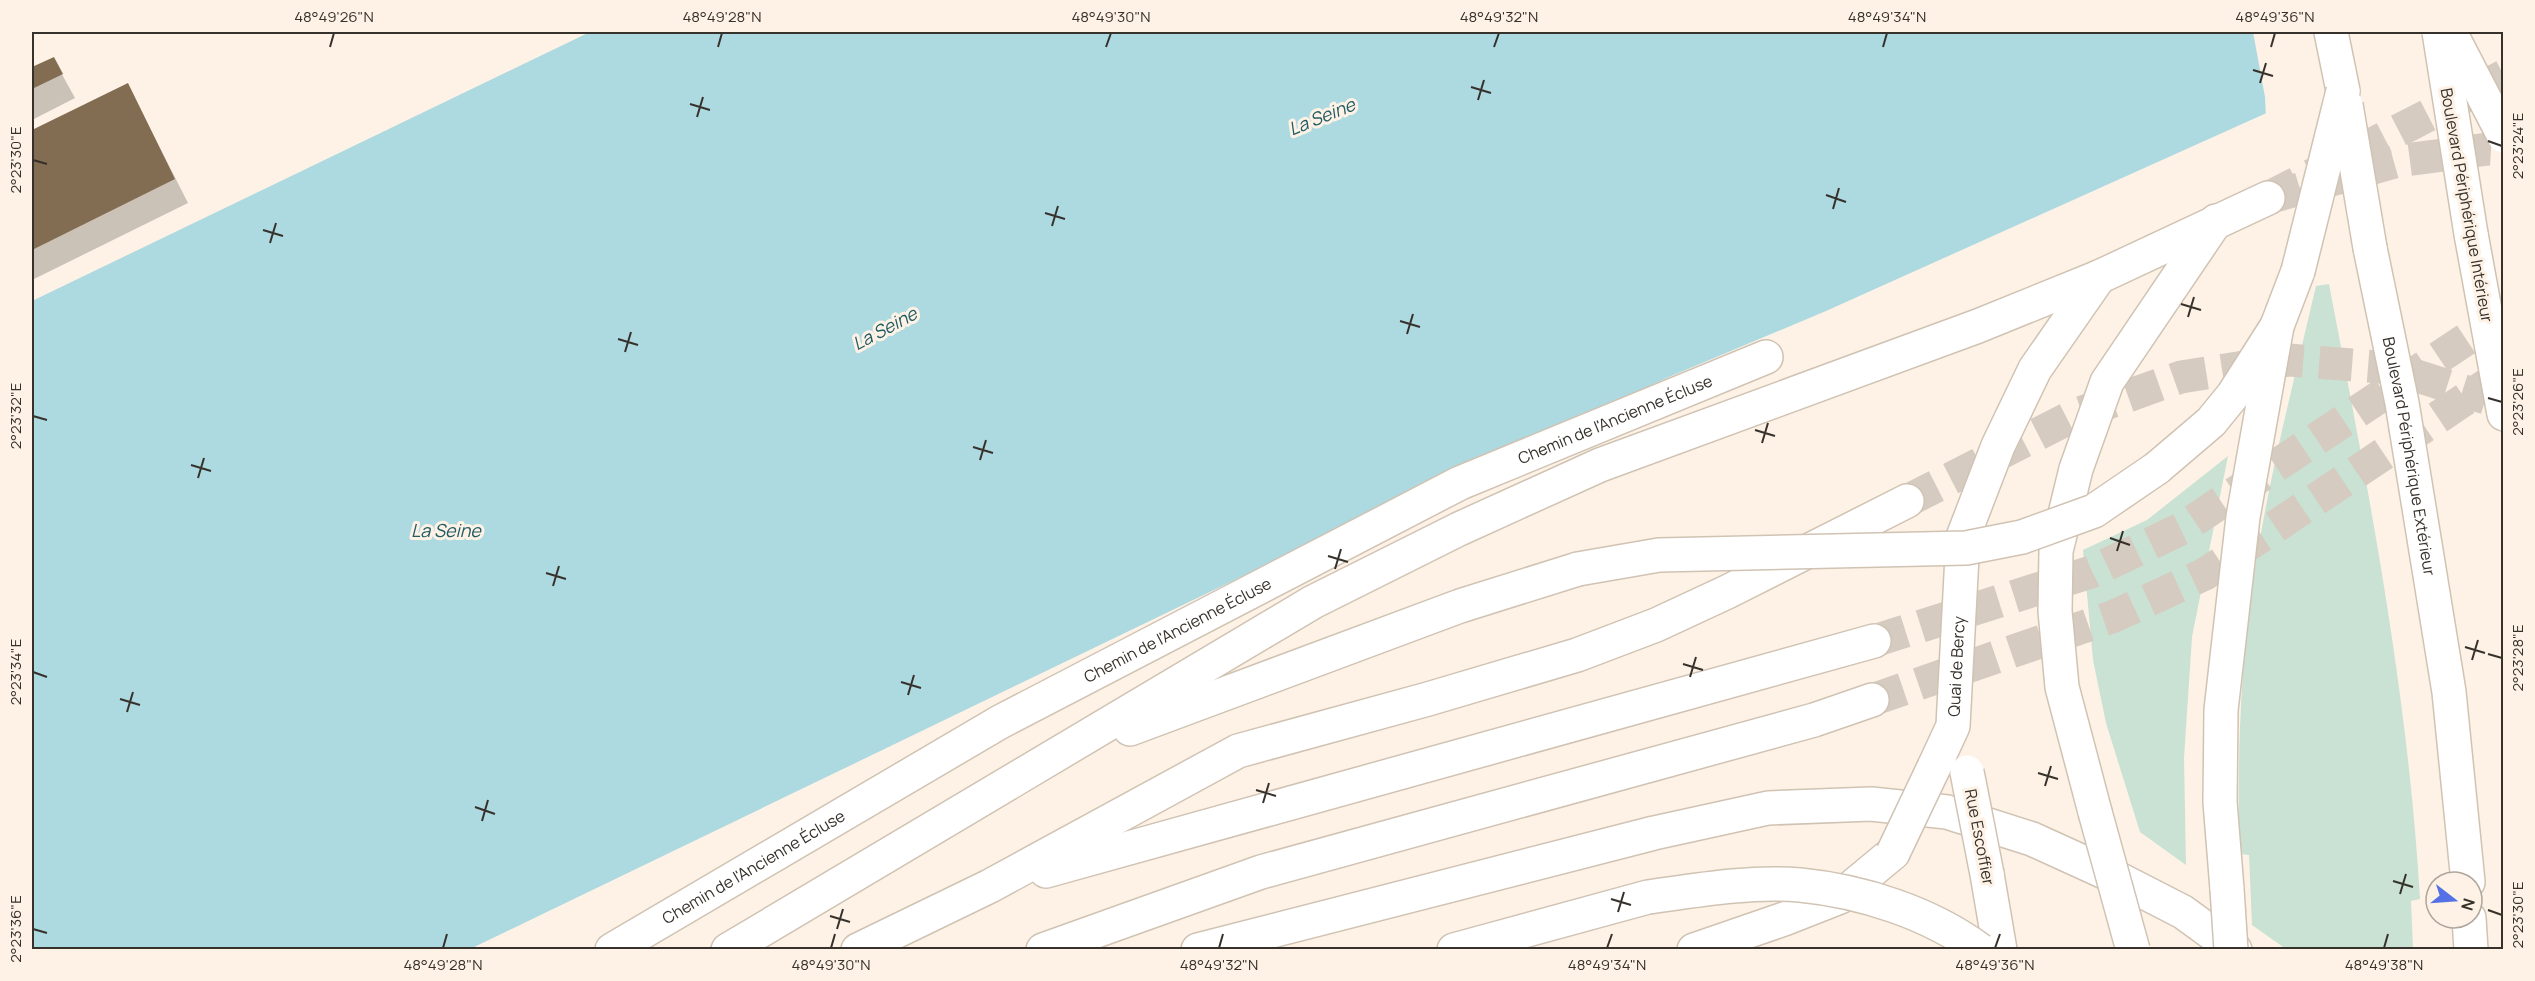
<svg xmlns="http://www.w3.org/2000/svg" width="2535" height="981" font-family="Manrope,sans-serif">
<rect width="100%" height="100%" fill="#fdf2e5"/>
<!-- green -->
<g fill="#c9e2d3">
<path d="M2329 284C2368 488 2408 692 2420 899L2411 901 2413 949H2286L2252 925 2249 855 2239 854C2238 773 2239 693 2249 613 2262 502 2291 394 2316 286Z"/>
<path d="M2228 456 2192 637 2184 758 2186 865 2140 832 2106 723 2093 660 2083 550 2147 520Z"/>
</g>
<!-- water -->
<path fill="#add9e1" d="M590 32H2456L2271 111 1826 311 1669 377 1330 534 470 949 32 950V301Z"/>
<!-- pier -->
<path fill="#fdf2e5" d="M2253 32H2459L2457 34 2266 117 2265 97Z"/>
<!-- shadow -->
<g fill="#0003">
<path d="M53 58 75 98 32 120V69Z"/>
<path d="M128 85 188 203 32 280V132Z"/>
</g>
<!-- building -->
<g fill="#826c52">
<path d="M54 57 63 74 32 89V67Z"/>
<path d="M128 83 175 179 32 250V130Z"/>
</g>
<g fill="none" stroke-linecap="round" stroke-linejoin="round">
<!-- secondary-tunnel -->
<path stroke="#d5cbc0" stroke-width="33" stroke-dasharray="33 16" stroke-linecap="butt" d="M2268 198 2398 161 2488 149 2504 150"/>
<!-- primary-tunnel -->
<path stroke="#d5cbc0" stroke-width="33" stroke-dasharray="33 16" stroke-linecap="butt" d="M2268 198 2504 76"/>
<!-- motorway-tunnel -->
<g stroke="#d5cbc0" stroke-width="33" stroke-dasharray="33 16" stroke-linecap="butt">
<path d="M1907 501 2077 414 2181 377 2289 360 2392 368 2486 398"/>
<path d="M1874 641 2091 572 2181 529 2504 314"/>
<path d="M1872 700 2112 617 2205 574 2504 373"/>
</g>
<defs>
<g id="minor">
<path id="s1" d="M612 950 1000 722 1460 483 1766 357"/>
</g>
<path id="tertiary" d="M1987 874 2000 950"/>
<g id="secondary">
<path id="s2" d="M1934 767 1953 726 1963 537 1998 446 2035 369 2099 277"/>
<path d="M1694 950 1784 919 1840 897 1893 853"/>
</g>
<path id="primary" d="M2099 277 2268 198"/>
<g id="trunk">
<path d="M2331 32 2343 91"/>
<path d="M2471 234 2504 414"/>
<path id="s3" d="M2370 248 2402 403 2449 692 2468 882"/>
<path d="M2095 812 2062 687 2055 611 2056 551 2076 469 2107 382 2216 221"/>
<path d="M2227 889 2220 802 2221 710 2243 517 2277 326 2298 271"/>
<path d="M2469 918 2471 950"/>
</g>
<g id="motorway">
<path d="M2157 468 2211 422 2233 395 2277 326"/>
<path d="M1130 729 1460 606 1578 569"/>
<path d="M1046 871 1874 641"/>
<path d="M728 950 1313 602 1459 529 1600 465 1978 326 2099 277"/>
<path d="M858 950 990 886 1238 751 1428 699 1577 655 1656 625 1727 592 1907 501"/>
<path d="M1043 950 1261 872 1814 720 1872 700"/>
<path d="M1198 950 1654 833 1768 808 1871 804 1947 812 2032 839 2109 874 2183 912 2235 950"/>
<path d="M1454 950 1648 897"/>
</g>
</defs>
<!-- minor casing -->
<use href="#minor" stroke="#d0c3b3" stroke-width="36"/>
<!-- tertiary casing -->
<use href="#tertiary" stroke="#d0c3b3" stroke-width="36"/>
<!-- secondary casing -->
<use href="#secondary" stroke="#d0c3b3" stroke-width="36"/>
<!-- primary casing -->
<use href="#primary" stroke="#d0c3b3" stroke-width="36"/>
<!-- trunk casing -->
<use href="#trunk" stroke="#d0c3b3" stroke-width="36"/>
<!-- motorway casing -->
<use href="#motorway" stroke="#d0c3b3" stroke-width="36"/>
<!-- minor -->
<use href="#minor" stroke="#fff" stroke-width="33"/>
<!-- tertiary -->
<use href="#tertiary" stroke="#fff" stroke-width="33"/>
<!-- secondary -->
<use href="#secondary" stroke="#fff" stroke-width="33"/>
<!-- primary -->
<use href="#primary" stroke="#fff" stroke-width="33"/>
<!-- trunk -->
<use href="#trunk" stroke="#fff" stroke-width="33"/>
<!-- motorway -->
<use href="#motorway" stroke="#fff" stroke-width="33"/>
<defs>
<path id="tertiary-bridge" d="M1967 772 1987 874"/>
<path id="secondary-bridge" d="M1893 853 1934 767"/>
<g id="trunk-bridge">
<path d="M2439 32 2471 234"/>
<path d="M2450 32 2504 136"/>
<path d="M2346 105 2370 248"/>
<path d="M2298 271 2343 91"/>
<path d="M2095 812 2133 950"/>
<path d="M2227 889 2231 950"/>
</g>
<g id="motorway-bridge">
<path d="M1578 569 1659 555 1966 548 2022 537 2094 511 2157 468"/>
<path d="M1648 897C1698 890 1749 881 1800 885 1862 891 1930 913 1980 950"/>
</g>
</defs>
<!-- tertiary-bridge casing -->
<use href="#tertiary-bridge" stroke="#d0c3b3" stroke-width="36" stroke-linecap="butt"/>
<!-- secondary-bridge casing -->
<use href="#secondary-bridge" stroke="#d0c3b3" stroke-width="36" stroke-linecap="butt"/>
<!-- trunk-bridge casing -->
<use href="#trunk-bridge" stroke="#d0c3b3" stroke-width="36" stroke-linecap="butt"/>
<!-- motorway-bridge casing -->
<use href="#motorway-bridge" stroke="#d0c3b3" stroke-width="36" stroke-linecap="butt"/>
<!-- tertiary-bridge -->
<use href="#tertiary-bridge" stroke="#fff" stroke-width="33"/>
<!-- secondary-bridge -->
<use href="#secondary-bridge" stroke="#fff" stroke-width="33"/>
<!-- trunk-bridge -->
<use href="#trunk-bridge" stroke="#fff" stroke-width="33"/>
<!-- motorway-bridge -->
<use href="#motorway-bridge" stroke="#fff" stroke-width="33"/>
</g>
<!-- ticks -->
<path fill="none" stroke="#37312b" stroke-width="2" d="M330 47 334 33M718 47 722 33M1106 47 1111 33M1494 47 1499 33M1883 47 1887 33M2271 47 2275 33M2253 70 2273 76M2260 83 2266 63M1471 87 1491 93M1478 100 1484 80M690 104 710 110M697 117 703 97M2488 141 2502 146M33 160 47 164M1826 195 1846 202M1833 209 1839 188M1045 213 1065 219M1052 226 1058 206M263 230 283 236M270 243 276 223M2181 304 2201 310M2188 317 2194 297M1400 321 1420 327M1407 334 1413 314M618 339 638 345M625 352 631 332M2488 398 2502 402M33 416 47 420M1755 430 1775 436M1762 443 1768 423M973 447 993 453M980 460 986 440M191 465 211 471M198 478 204 458M2110 538 2130 545M2117 551 2123 531M1328 556 1348 562M1335 569 1341 549M546 573 566 579M553 586 559 566M2465 647 2485 653M2488 654 2502 658M2472 660 2478 640M1683 664 1703 670M33 672 47 677M1690 677 1696 657M901 682 921 688M908 695 914 675M120 699 140 705M127 712 133 692M2038 773 2058 779M2045 786 2051 766M1256 790 1276 796M1263 803 1269 783M475 807 495 814M482 821 488 800M2393 881 2413 887M2400 894 2406 874M1611 899 1631 905M2488 910 2502 915M1618 912 1624 892M830 916 850 922M33 929 47 933M837 929 843 909M443 948 447 934M831 948 835 934M1219 948 1223 934M1607 948 1612 934M1995 948 2000 934M2384 948 2388 934"/>
<g text-anchor="middle" stroke-width="6" stroke-linejoin="round" paint-order="stroke">
<!-- street labels -->
<g font-size="16" fill="#37312b" stroke="#fdf2e5">
<text transform="translate(2467 205) rotate(80)" y="6">Boulevard Périphérique Intérieur</text>
<text dy="6" stroke="none"><textPath href="#s1" startOffset="1136">Chemin de l'Ancienne Écluse</textPath></text>
<text dy="6" stroke="none"><textPath href="#s3" startOffset="212">Boulevard Périphérique Extérieur</textPath></text>
<text dy="6" stroke="none"><textPath href="#s1" startOffset="650">Chemin de l'Ancienne Écluse</textPath></text>
<text dy="6" stroke="none"><textPath href="#s2" startOffset="105">Quai de Bercy</textPath></text>
<text transform="translate(1980 837) rotate(79)" y="6">Rue Escoffier</text>
<text dy="6" stroke="none"><textPath href="#s1" startOffset="164">Chemin de l'Ancienne Écluse</textPath></text>
</g>
<!-- water labels -->
<g font-size="18" font-style="italic" fill="#215c65" stroke="#fdf2e5">
<text transform="translate(1322 117) rotate(-22)" y="6">La Seine</text>
<text transform="translate(885 329) rotate(-28)" y="6">La Seine</text>
<text x="446" y="537">La Seine</text>
</g>
</g>
<!-- border -->
<rect width="2535" height="981" fill="none" stroke="#fdf2e5" stroke-width="66"/>
<!-- north arrow -->
<g transform="translate(2454 900) rotate(107)"><circle r="28" fill="#fdf2e5" stroke="#aea59b" stroke-width="1.5"/>
<path d="M0-4.5L10 22L0 15L-10 22Z" fill="#5571e6"/>
<text y="-9" font-size="16" font-weight="bold" text-anchor="middle" fill="#37312b">N</text>
</g>
<rect x="33" y="33" width="2469" height="915" fill="none" stroke="#37312b" stroke-width="2"/>
<g font-size="15" text-anchor="middle" fill="#37312b">
<text x="334" y="22">48°49'26"N</text>
<text x="722" y="22">48°49'28"N</text>
<text x="1111" y="22">48°49'30"N</text>
<text x="1499" y="22">48°49'32"N</text>
<text x="1887" y="22">48°49'34"N</text>
<text x="2275" y="22">48°49'36"N</text>
<text transform="translate(2518 146) rotate(-90)" y="5">2°23'24"E</text>
<text transform="translate(16 160) rotate(-90)" y="5">2°23'30"E</text>
<text transform="translate(2518 402) rotate(-90)" y="5">2°23'26"E</text>
<text transform="translate(16 416) rotate(-90)" y="5">2°23'32"E</text>
<text transform="translate(2518 658) rotate(-90)" y="5">2°23'28"E</text>
<text transform="translate(16 672) rotate(-90)" y="5">2°23'34"E</text>
<text transform="translate(2518 915) rotate(-90)" y="5">2°23'30"E</text>
<text transform="translate(16 929) rotate(-90)" y="5">2°23'36"E</text>
<text x="443" y="970">48°49'28"N</text>
<text x="831" y="970">48°49'30"N</text>
<text x="1219" y="970">48°49'32"N</text>
<text x="1607" y="970">48°49'34"N</text>
<text x="1995" y="970">48°49'36"N</text>
<text x="2384" y="970">48°49'38"N</text>
</g>
</svg>
